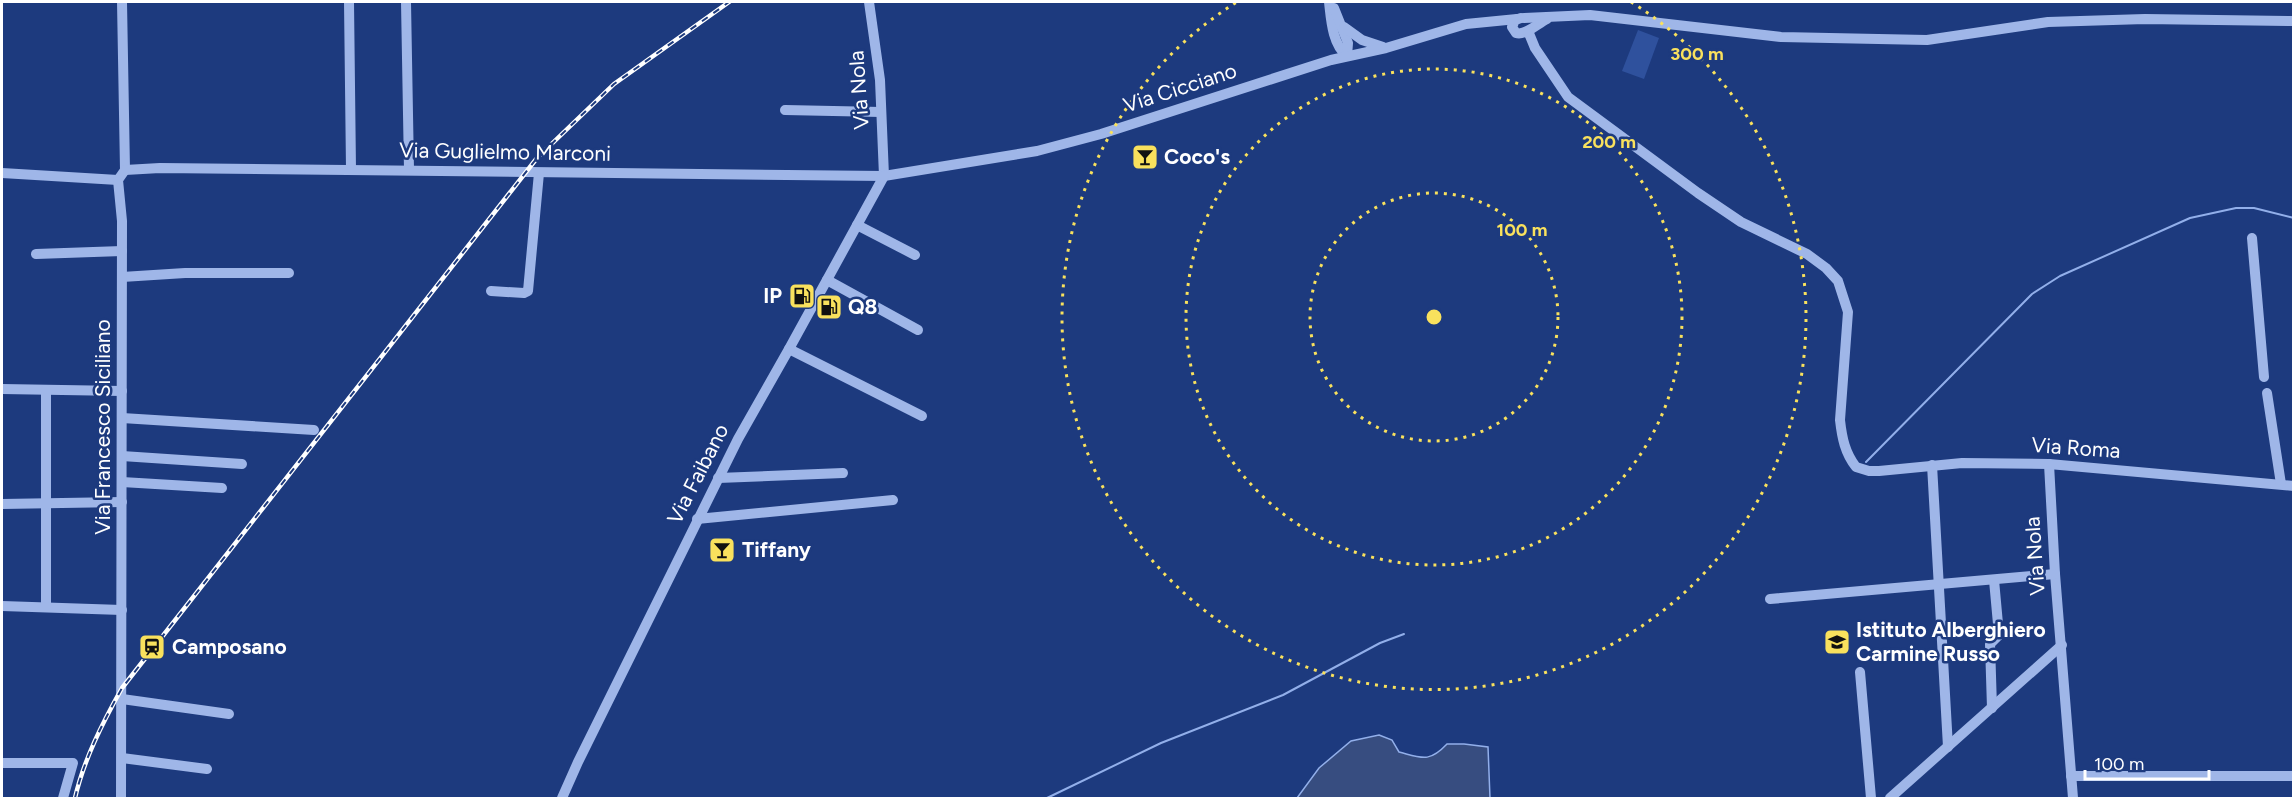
<svg xmlns="http://www.w3.org/2000/svg" width="2295" height="800" font-family="Figtree,sans-serif">
<rect width="100%" height="100%" fill="#1d3a7e"/>
<!-- green -->
<path fill="#2f519d" d="M1638 30 1659 38 1644 79 1622 71Z"/>
<!-- water -->
<path fill="#374d80" stroke="#92afea" stroke-width="1.5" d="M1379 735 1392 740 1399 752C1422 758 1429 763 1447 744H1464L1488 747 1490 798H1297L1319 768 1351 741Z"/>
<g fill="none" stroke-linecap="round" stroke-linejoin="round">
<!-- stream -->
<g stroke="#92afea" stroke-width="2">
<path d="M1866 462 2032 294 2060 276 2190 218 2236 208H2254L2294 218"/>
<path d="M1047 798 1161 743 1283 695 1380 643 1404 634"/>
</g>
<!-- minor -->
<g stroke="#9fb6e8" stroke-width="10">
<path d="M122 2 125 170"/>
<path d="M349 2 351 170"/>
<path d="M406 2 409 170"/>
<path d="M869 2 880 80 884 176"/>
<path d="M1329 2C1331 19 1332 44 1347 56"/>
<path d="M1334 8 1348 43 1347 56"/>
<path d="M1521 18 1515 20 1512 27 1516 33C1525 36 1537 24 1547 19"/>
<path d="M1524 18 1590 15 1781 37 1927 40 2048 22 2145 19 2294 21"/>
<path d="M1344 27 1362 40 1383 47"/>
<path d="M1528 31 1535 48 1568 97 1698 193 1741 222 1807 254 1826 268 1838 281 1848 312 1840 420C1842 438 1845 453 1856 467L1869 471H1879L1962 463 2049 464 2294 486"/>
<path d="M785 110 881 112"/>
<path d="M125 170 160 168 884 176 1037 151 1101 134 1331 60 1386 48 1466 24 1517 19"/>
<path d="M2 173 118 180"/>
<path d="M857 225 915 255"/>
<path d="M2252 238 2264 377"/>
<path d="M36 254 122 251"/>
<path d="M122 277 185 273H289"/>
<path d="M827 280 918 330"/>
<path d="M491 291 524 293 528 291 539 173"/>
<path d="M789 349 922 416"/>
<path d="M2 389 122 391"/>
<path d="M46 390V607"/>
<path d="M2267 393 2281 484"/>
<path d="M122 418 314 430"/>
<path d="M122 456 242 464"/>
<path d="M2049 464 2055 574 2073 798"/>
<path d="M1932 465 1948 747"/>
<path d="M718 478 843 473"/>
<path d="M122 482 222 488"/>
<path d="M2 504 122 502"/>
<path d="M697 519 893 500"/>
<path d="M1770 599 2055 574"/>
<path d="M2 606 122 610"/>
<path d="M1860 672 1871 798"/>
<path d="M122 699 229 714"/>
<path d="M1992 708 1990 644 1999 635 1994 580"/>
<path d="M122 758 207 769"/>
<path d="M2 763H73L63 798"/>
<path d="M2071 776H2294"/>
<path d="M121 798 122 221 118 180 125 170"/>
<path d="M562 798 578 762 738 439 789 349 884 176"/>
<path d="M1890 798 2062 645"/>
</g>
<defs>
<path id="rail" d="M75 798C84 759 103 722 122 688L537 158 614 84 729 2"/>
</defs>
<!-- rail casing -->
<use href="#rail" stroke="#fff" stroke-width="4.5"/>
<!-- rail -->
<use href="#rail" stroke="#1d3a7e" stroke-width="2" stroke-dasharray="7" stroke-linecap="butt"/>
</g>
<!-- distance rings -->
<g fill="none" stroke="#f9e15d" stroke-width="3" stroke-dasharray="3 6">
<circle cx="1434" cy="317" r="124"/>
<circle cx="1434" cy="317" r="248"/>
<path d="M1631 2A372 372 0 1 1 1237 2"/>
</g>
<!-- icons -->
<defs>
<symbol id="bar-square" viewBox="-11 -11 22 22"><rect x="-9" y="-9" width="18" height="18" rx="4" fill="#f9e15d" stroke="#1d3a7e"/><path d="M-6-5H6L.8 .8V4.5H3.5V6h-7V4.5H-.8V.8Z" fill="#111"/></symbol>
<symbol id="fuel-square" viewBox="-11 -11 22 22"><rect x="-9" y="-9" width="18" height="18" rx="4" fill="#f9e15d" stroke="#1d3a7e"/><path d="M-5.5-6h7V0h2V4h1.3V-2.5L3-4.5l.8-.8L6-3V5H2.5V1h-1V6h-7ZM-4.2-4.7v3.2H.2V-4.7Z" fill="#111"/></symbol>
<symbol id="school-square" viewBox="-11 -11 22 22"><rect x="-9" y="-9" width="18" height="18" rx="4" fill="#f9e15d" stroke="#1d3a7e"/><path d="M0-5L7-2L0 1L-7-2ZM-4 1L0 2.5L4 1V4Q0 6-4 4Z" fill="#111"/></symbol>
<symbol id="station-square" viewBox="-11 -11 22 22"><rect x="-9" y="-9" width="18" height="18" rx="4" fill="#f9e15d" stroke="#1d3a7e"/><path d="M-3-6H3Q5-6 5-4V2Q5 4 3 4L4.5 6H3L1.5 4h-3L-3 6H-4.5L-3 4Q-5 4-5 2V-4Q-5-6-3-6ZM-3.5-4v3h7v-3ZM-3.5 1v1.5H-2V1ZM2 1v1.5H3.5V1Z" fill="#111"/></symbol>
</defs>
<g fill-rule="evenodd">
<use href="#bar-square" x="1130" y="142" width="30" height="30"/>
<use href="#fuel-square" x="787" y="281" width="30" height="30"/>
<use href="#fuel-square" x="814" y="292" width="30" height="30"/>
<use href="#bar-square" x="707" y="535" width="30" height="30"/>
<use href="#school-square" x="1822" y="627" width="30" height="30"/>
<use href="#station-square" x="137" y="632" width="30" height="30"/>
</g>
<g text-anchor="middle" stroke-width="5" stroke-linejoin="round" paint-order="stroke">
<!-- street labels -->
<g font-size="21" fill="#fff" stroke="#1d3a7e">
<text transform="translate(1180 88) rotate(-18)" y="7">Via Cicciano</text>
<text transform="translate(859 90) rotate(-94)" y="7">Via Nola</text>
<text transform="translate(505 152) rotate(1)" y="7">Via Guglielmo Marconi</text>
<text transform="translate(103 427) rotate(-90)" y="7">Via Francesco Siciliano</text>
<text transform="translate(2076 448) rotate(4)" y="7">Via Roma</text>
<text transform="translate(698 474) rotate(-63)" y="7">Via Faibano</text>
<text transform="translate(2035 556) rotate(-94)" y="7">Via Nola</text>
</g>
<!-- poi labels -->
<g font-size="21" font-weight="bold" fill="#fff" stroke="#1d3a7e" text-anchor="start">
<text x="1164" y="164">Coco's</text>
<text x="782" y="303" text-anchor="end">IP</text>
<text x="848" y="314">Q8</text>
<text x="742" y="557">Tiffany</text>
<text x="1856" y="637">Istituto Alberghiero<tspan x="1856" dy="24">Carmine Russo</tspan></text>
<text x="172" y="654">Camposano</text>
</g>
</g>
<circle cx="1434" cy="317" r="9" fill="#f9e15d" stroke="#1d3a7e" stroke-width="3"/>
<g font-size="18" text-anchor="middle" font-weight="bold" fill="#f9e15d" stroke="#1d3a7e" stroke-width="5" stroke-linejoin="round" paint-order="stroke">
<text x="1697" y="60">300 m</text>
<text x="1609" y="148">200 m</text>
<text x="1522" y="236">100 m</text>
</g>
<!-- border -->
<rect width="2295" height="800" fill="none" stroke="#ffffff" stroke-width="6"/>
<!-- scale -->
<path d="M2085 770v9h124v-9" fill="none" stroke="#ffffff" stroke-width="3"/>
<text x="2094" y="770" font-size="18" fill="#ffffff" stroke="#1d3a7e" stroke-width="4.5" paint-order="stroke">100 m</text>
</svg>
